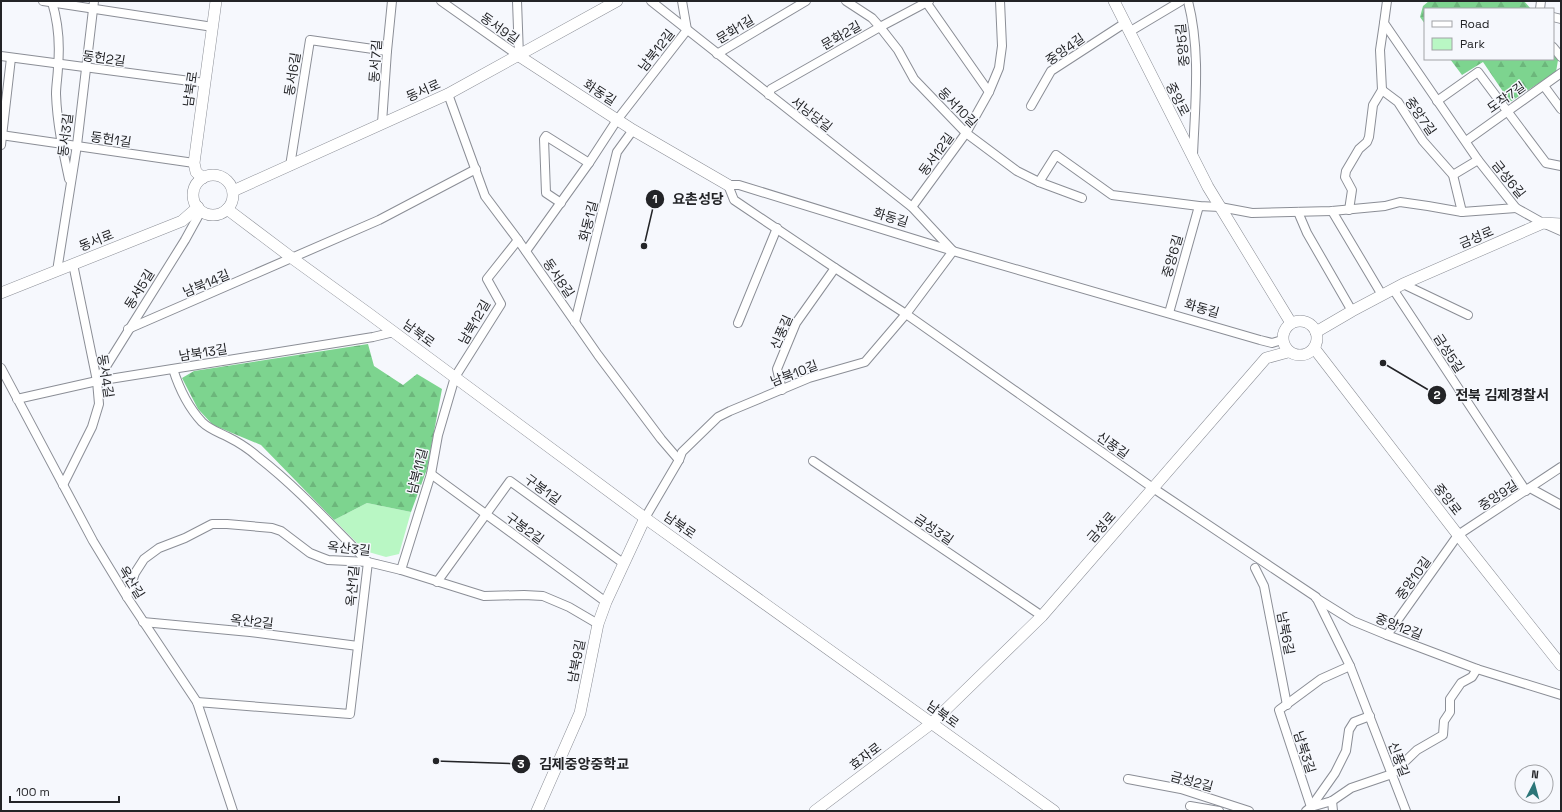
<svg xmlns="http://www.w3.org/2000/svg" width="1562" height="812" font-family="'Space Grotesk','Noto Sans KR',sans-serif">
<defs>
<pattern id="forest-firs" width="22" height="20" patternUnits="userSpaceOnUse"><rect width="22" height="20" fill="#7dd48f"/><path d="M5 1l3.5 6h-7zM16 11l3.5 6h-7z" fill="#6cb67b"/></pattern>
</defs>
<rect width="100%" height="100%" fill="#f6f8fd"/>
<!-- green -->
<path fill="#b9f7c4" d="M367 503 411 512 399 554 386 557 365 551 334 520Z"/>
<!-- forest -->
<g fill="url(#forest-firs)">
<path d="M1429 1H1524L1531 9H1425V24L1420 17 1423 6Z"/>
<path d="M1553 53 1558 60 1556 72 1510 102 1483 62 1462 75 1450 59H1553Z"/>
<path d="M368 344 374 366 403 385 417 374 442 389 427 469 411 512 367 503 334 520 261 445 213 425 198 409 182 378 194 371Z"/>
</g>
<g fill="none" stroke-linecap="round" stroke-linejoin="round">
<defs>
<g id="street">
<path d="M43 1 213 27"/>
<path d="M441 1 519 56"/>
<path d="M517 1 519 56"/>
<path d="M651 1 912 207 952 250"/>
<path d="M846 1 872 18 880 27 898 50 914 79 966 133 1017 171 1039 182 1082 198"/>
<path d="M1188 1C1201 52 1195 104 1193 155"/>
<path d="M1387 1 1384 23 1478 160 1516 208 1543 223 1561 231"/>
<path d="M52 2C58 22 60 45 58 66 58 75 56 85 56 94 57 123 63 151 69 179"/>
<path d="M926 2 989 92"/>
<path d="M1540 9 1541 1"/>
<path d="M1553 17 1561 19"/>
<path d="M1129 32 1181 1"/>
<path d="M1553 47 1561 57"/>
<path d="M717 54 806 1"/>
<path d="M1 56 205 83"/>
<path d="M1544 86 1561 109"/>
<path d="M1382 90 1398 102 1423 141 1453 175 1462 212"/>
<path d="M1382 90 1380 50 1384 23"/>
<path d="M448 94 485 196 518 240 598 355 661 439 679 460"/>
<path d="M769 95 771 89 880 27 929 1"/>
<path d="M1437 101 1478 72 1546 163 1561 166"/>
<path d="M1031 106 1051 71 1125 23"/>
<path d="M382 123 387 51 392 1"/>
<path d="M1 135 194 163"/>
<path d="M1466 141 1561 73"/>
<path d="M1 145 11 58"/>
<path d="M290 166 310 40 387 51"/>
<path d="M1453 175 1478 160"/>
<path d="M1039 182 1056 155 1112 195 1199 206 1220 207 1252 213 1332 211 1385 206 1400 202 1428 206 1462 212 1516 208"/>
<path d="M561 203 546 193 544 139 546 136 589 163"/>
<path d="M912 207 966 133 989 92 999 68 1002 46 1000 1"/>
<path d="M1349 210 1352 190 1345 177 1346 171 1359 149 1367 142 1369 137 1373 105 1382 90"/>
<path d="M1332 211 1382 295"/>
<path d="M1298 212 1307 233 1352 311"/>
<path d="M526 251 589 163 617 120 687 30 682 1"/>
<path d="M57 271 77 145 94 1"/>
<path d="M1403 284 1468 315"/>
<path d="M1393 289 1526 491"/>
<path d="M1169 313 1199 206"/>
<path d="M575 322 617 152 633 130"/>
<path d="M738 323 777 228"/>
<path d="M128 329 379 220 476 169"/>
<path d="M1282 340 1272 343 1260 340 953 251 739 185H728L734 200 835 268 906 314 1153 488 1316 597 1350 666 1406 811"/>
<path d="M1 368 93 541 127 597 197 702 233 811"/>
<path d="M173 369C179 388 188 407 202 422 209 429 218 432 228 437 238 442 249 449 258 457 298 488 332 526 368 562L350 714 197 702"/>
<path d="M97 381 185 240 201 211"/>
<path d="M782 390 777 369 796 323 835 268"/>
<path d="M17 399 97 381 373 337 394 332"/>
<path d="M813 461 1042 616"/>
<path d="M431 474 606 602"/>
<path d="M63 485 92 427 99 404 97 381 73 264"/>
<path d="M1530 488 1561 505"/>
<path d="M645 518 679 460 682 452 718 417 730 411 809 378 865 362 906 314 953 251"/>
<path d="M1255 568 1264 586 1287 705"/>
<path d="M401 570 431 474 438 435 455 377 501 304 487 279 518 240"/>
<path d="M437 582 510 481 623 563"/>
<path d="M127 597 135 573 144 559 159 548 185 538 212 524H227L272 528 281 531 310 553 320 557 328 560 368 562 401 570 484 596 524 595 543 596 569 607 598 624"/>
<path d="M1316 598 1353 621 1387 635 1477 669 1561 695"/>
<path d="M143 622 250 632 358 646"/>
<path d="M1387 635 1458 535 1561 467"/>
<path d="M1128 779 1181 789 1249 811"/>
<path d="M1332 801 1333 811"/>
<path d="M1190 806 1219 811"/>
<path d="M1311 807 1335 773 1346 751 1349 730 1354 722 1370 716"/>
<path d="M1306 811 1311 807 1332 801 1351 788 1392 774 1417 750 1443 735 1444 721 1450 712V699L1461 683 1472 677 1477 669"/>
<path d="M1311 811V807L1279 710 1321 679 1350 666"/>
</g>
<g id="secondary">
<path d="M1114 1 1208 187 1291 323"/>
<path d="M519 56 633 130 728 185"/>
<circle cx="213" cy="195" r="20"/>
<path d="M203 178 196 172 194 163 216 1"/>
<path d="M233 191 448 94 617 1"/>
<path d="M227 209 292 258 368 313 645 518 1054 811"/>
<path d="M1 293 182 221 198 207"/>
<circle cx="1300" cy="338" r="17"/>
<path d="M1316 332 1352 311 1403 284 1543 223 1561 224"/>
<path d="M1314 348 1458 535 1561 665"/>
<path d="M537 811 580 713 598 624 606 602 645 518"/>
<path d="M815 811 932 723 1042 616 1266 358 1288 352"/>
</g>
</defs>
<!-- street casing -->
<use href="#street" stroke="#8b8e96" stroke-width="10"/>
<!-- secondary casing -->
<use href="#secondary" stroke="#8b8e96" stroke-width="12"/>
<!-- street -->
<use href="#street" stroke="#fff" stroke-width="8"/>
<!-- secondary -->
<use href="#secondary" stroke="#fff" stroke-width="11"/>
</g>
<g text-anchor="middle" stroke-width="3" stroke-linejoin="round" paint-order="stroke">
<!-- street labels -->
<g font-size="13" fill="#232427" stroke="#f6f8fd">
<text transform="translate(500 28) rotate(35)" y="5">동서9길</text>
<text transform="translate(735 29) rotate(-31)" y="5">문화1길</text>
<text transform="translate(841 35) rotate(-30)" y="5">문화2길</text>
<text transform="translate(1182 45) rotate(-95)" y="5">중앙5길</text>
<text transform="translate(1065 49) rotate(-35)" y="5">중앙4길</text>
<text transform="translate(656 50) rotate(-52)" y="5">남북12길</text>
<text transform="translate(104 58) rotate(8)" y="5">동헌2길</text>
<text transform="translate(375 61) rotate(-86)" y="5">동서7길</text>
<text transform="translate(292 74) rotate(-81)" y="5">동서6길</text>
<text transform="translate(190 89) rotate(-82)" y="5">남북로</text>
<text transform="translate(423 90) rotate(-24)" y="5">동서로</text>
<text transform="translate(600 92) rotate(33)" y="5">화동길</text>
<text transform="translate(1506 97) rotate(-35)" y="5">도작7길</text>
<text transform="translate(1178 99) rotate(63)" y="5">중앙로</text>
<text transform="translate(958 107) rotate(45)" y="5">동서10길</text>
<text transform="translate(812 114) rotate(38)" y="5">서낭당길</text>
<text transform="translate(1421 116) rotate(55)" y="5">중앙7길</text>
<text transform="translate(65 135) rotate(-83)" y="5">동서3길</text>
<text transform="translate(111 139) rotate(8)" y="5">동헌1길</text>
<text transform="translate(936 154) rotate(-54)" y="5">동서12길</text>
<text transform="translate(1509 179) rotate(51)" y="5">금성6길</text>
<text transform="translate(891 217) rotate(17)" y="5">화동길</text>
<text transform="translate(588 221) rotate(-76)" y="5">화동1길</text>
<text transform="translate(1476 237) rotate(-23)" y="5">금성로</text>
<text transform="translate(96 240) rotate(-22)" y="5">동서로</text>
<text transform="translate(1172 256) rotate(-74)" y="5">중앙6길</text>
<text transform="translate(559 278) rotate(56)" y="5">동서8길</text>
<text transform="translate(206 283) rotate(-23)" y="5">남북14길</text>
<text transform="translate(139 289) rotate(-58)" y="5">동서5길</text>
<text transform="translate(1202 308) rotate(16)" y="5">화동길</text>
<text transform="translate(474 322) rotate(-60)" y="5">남북12길</text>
<text transform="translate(781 332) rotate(-66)" y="5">신풍길</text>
<text transform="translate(419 333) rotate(37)" y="5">남북로</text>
<text transform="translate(203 352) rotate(-9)" y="5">남북13길</text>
<text transform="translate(1449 353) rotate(57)" y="5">금성5길</text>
<text transform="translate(794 373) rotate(-21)" y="5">남북10길</text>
<text transform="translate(106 376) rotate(81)" y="5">동서4길</text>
<text transform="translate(1113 445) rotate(35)" y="5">신풍길</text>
<text transform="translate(417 471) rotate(-76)" y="5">남북11길</text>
<text transform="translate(543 489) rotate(36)" y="5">구봉1길</text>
<text transform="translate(1498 495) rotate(-33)" y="5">중앙9길</text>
<text transform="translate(1448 499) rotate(52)" y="5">중앙로</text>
<text transform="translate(680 525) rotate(35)" y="5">남북로</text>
<text transform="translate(1101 527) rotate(-49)" y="5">금성로</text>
<text transform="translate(525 528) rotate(36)" y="5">구봉2길</text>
<text transform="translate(934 529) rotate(34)" y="5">금성3길</text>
<text transform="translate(349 548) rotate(6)" y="5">옥산3길</text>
<text transform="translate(1413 578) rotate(-54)" y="5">중앙10길</text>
<text transform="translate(132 582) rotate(58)" y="5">옥산길</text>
<text transform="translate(352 586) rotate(-85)" y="5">옥산1길</text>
<text transform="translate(252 621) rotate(6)" y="5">옥산2길</text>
<text transform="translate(1399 626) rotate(21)" y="5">중앙12길</text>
<text transform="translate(1286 633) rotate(79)" y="5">남북6길</text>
<text transform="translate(576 661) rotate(-79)" y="5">남북9길</text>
<text transform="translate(943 714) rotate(36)" y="5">남북로</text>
<text transform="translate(1305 752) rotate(72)" y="5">남북3길</text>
<text transform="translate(865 756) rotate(-37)" y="5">효자로</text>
<text transform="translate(1399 759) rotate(69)" y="5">신풍길</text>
<text transform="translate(1192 781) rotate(15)" y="5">금성2길</text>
</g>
</g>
<!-- callouts -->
<path fill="none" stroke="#232427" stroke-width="1.5" d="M644 246L655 199M1383 363L1437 395M436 761L521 764"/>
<g fill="#232427" stroke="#f6f8fd" stroke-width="1.5">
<circle cx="644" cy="246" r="4"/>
<circle cx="1383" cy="363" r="4"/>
<circle cx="436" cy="761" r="4"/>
<circle cx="655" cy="199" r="10"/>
<circle cx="1437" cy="395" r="10"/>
<circle cx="521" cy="764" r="10"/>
</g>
<g font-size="12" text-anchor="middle" font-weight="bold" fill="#fff">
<text x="655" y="203">1</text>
<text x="1437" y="399">2</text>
<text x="521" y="768">3</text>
</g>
<g font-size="14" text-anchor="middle" font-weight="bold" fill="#232427" stroke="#f6f8fd" stroke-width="3" stroke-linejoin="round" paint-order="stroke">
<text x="698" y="204">요촌성당</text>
<text x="1502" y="400">전북 김제경찰서</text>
<text x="584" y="769">김제중앙중학교</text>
</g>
<!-- border -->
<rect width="1562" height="812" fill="none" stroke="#232427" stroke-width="4"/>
<!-- legend -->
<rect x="1424" y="8" width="130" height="52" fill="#f6f8fd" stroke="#a2a3a7"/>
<rect x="1432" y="21" width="20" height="6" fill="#ffffff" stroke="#a2a3a7"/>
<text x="1460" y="28" font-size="12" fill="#232427">Road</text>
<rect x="1432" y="38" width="20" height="12" fill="#b9f7c4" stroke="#a2a3a7"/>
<text x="1460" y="48" font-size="12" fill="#232427">Park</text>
<!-- north arrow -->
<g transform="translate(1534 784) rotate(6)"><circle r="19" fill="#f6f8fd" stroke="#a2a3a7"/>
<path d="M0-3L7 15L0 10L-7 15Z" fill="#2c7679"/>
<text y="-6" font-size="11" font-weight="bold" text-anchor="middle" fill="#232427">N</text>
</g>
<!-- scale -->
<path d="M10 796v6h109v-6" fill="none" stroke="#232427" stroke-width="2"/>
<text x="16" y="796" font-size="12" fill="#232427" stroke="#f6f8fd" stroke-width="3" paint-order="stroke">100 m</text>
</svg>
